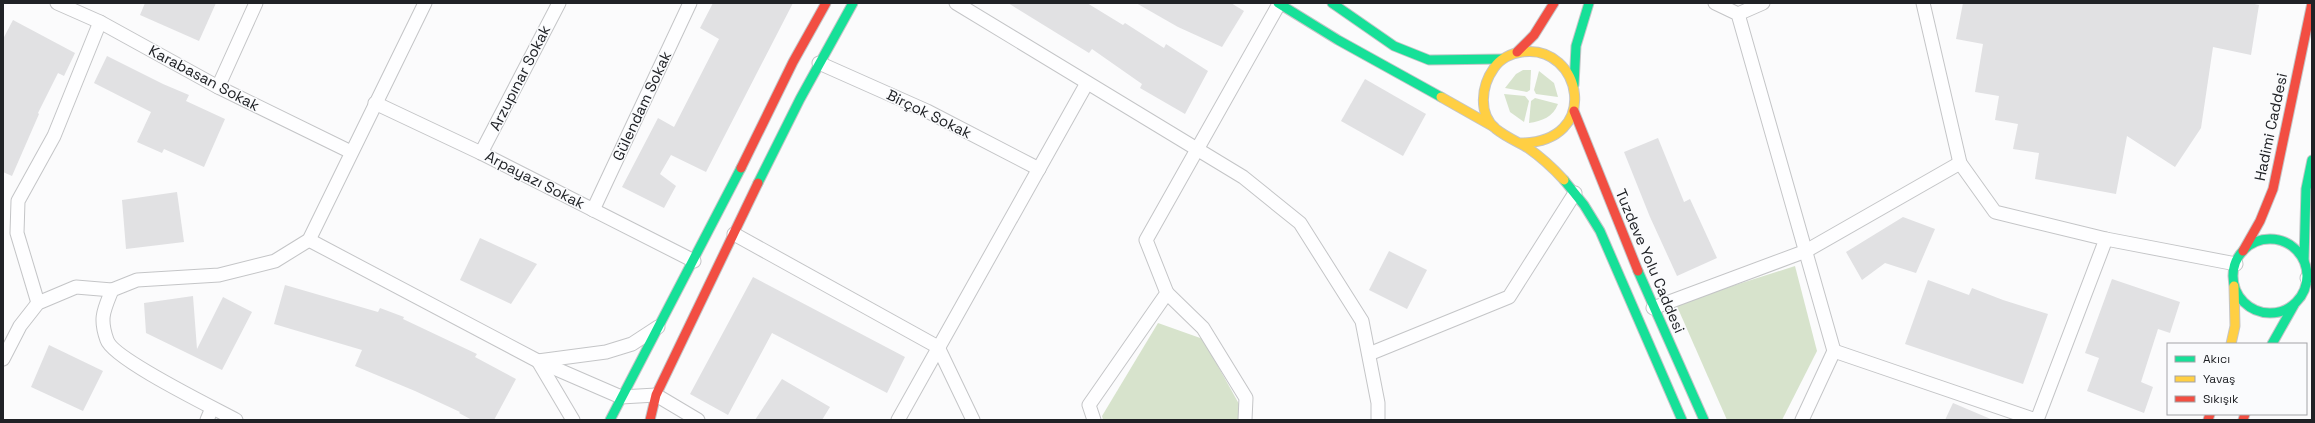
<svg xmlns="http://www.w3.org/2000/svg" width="2315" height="423" font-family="'Space Grotesk',sans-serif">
<rect width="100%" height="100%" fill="#fbfbfc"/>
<!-- green -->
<g fill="#d7e3cc">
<path d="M1523 70H1531L1530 90 1527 92 1505 88 1516 74Z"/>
<path d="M1539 71 1554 83 1558 97 1536 94 1534 90Z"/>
<path d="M1504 94 1525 96 1529 101 1524 122 1510 112Z"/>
<path d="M1535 98 1558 104C1553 117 1542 121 1529 123L1531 101Z"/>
<path d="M1795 266 1817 351 1782 420H1727L1676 304Z"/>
<path d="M1158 323 1203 339 1239 404 1238 420H1103L1102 416Z"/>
</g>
<!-- building -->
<g fill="#e1e1e3">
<path d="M145 3H216L199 41 140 15Z"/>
<path d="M713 3H793L706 172 671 155 660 174 676 186 664 208 622 187 658 118 674 127 719 39 700 28Z"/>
<path d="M1008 3H1087L1123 25 1125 23 1164 48 1166 44 1208 71 1185 114 1140 88 1142 84 1092 49 1089 53Z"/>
<path d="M1136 3H1231L1244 11 1222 47 1178 27Z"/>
<path d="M1963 3H2250L2259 5 2251 55 2213 47 2201 128 2175 167 2127 136 2116 194 2035 179 2039 153 2013 149 2018 124 1995 120 1999 96 1975 92 1983 44 1956 39Z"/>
<path d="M13 20 75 53 64 76 58 73 38 113 39 114 12 176 3 172V39Z"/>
<path d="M107 56 163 84 189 95 186 101 225 119 204 167 164 149 162 153 137 142 151 112 94 83Z"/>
<path d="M1365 79 1426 114 1403 156 1341 121Z"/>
<path d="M1658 138 1684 202 1690 199 1717 258 1677 276 1650 217 1624 152Z"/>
<path d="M177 192 184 242 126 249 122 200Z"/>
<path d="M1903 217 1935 229 1916 273 1885 263 1862 280 1846 252Z"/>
<path d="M480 238 537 264 511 304 460 280Z"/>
<path d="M1389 251 1427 270 1407 309 1369 290Z"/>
<path d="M753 277 905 357 887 393 772 333 728 415 690 394Z"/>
<path d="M2112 279 2180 302 2170 333 2158 329 2141 382 2153 387 2144 413 2087 391 2099 358 2085 353Z"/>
<path d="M1928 280 1969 295 1972 288 2003 300 2048 314 2023 384 1905 344Z"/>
<path d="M285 285 378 312 380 308 404 317 403 319 477 354 475 357 516 379 494 420H472L459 413 460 412 415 391 355 366 362 350 274 324Z"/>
<path d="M193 296 197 349 223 297 252 312 222 370 146 333 144 303Z"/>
<path d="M49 345 103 371 83 411 31 387Z"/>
<path d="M782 379 830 407 822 420H755Z"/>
<path d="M1953 403 1993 420H1945Z"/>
</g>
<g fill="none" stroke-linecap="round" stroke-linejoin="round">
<defs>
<g id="street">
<path d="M57 3 100 22 218 87 351 152"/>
<path d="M956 3 1243 177 1300 223 1362 321 1378 403V420"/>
<path d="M1715 3 1738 14 1834 351 1802 420"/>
<path d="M1923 3 1960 163 1995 212 2106 239 2236 264"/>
<path d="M1738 14 1763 3"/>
<path d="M819 63 927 111 1039 169"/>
<path d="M218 87 256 3"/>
<path d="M375 103 481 153 694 261"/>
<path d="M481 153 559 3"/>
<path d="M593 210 690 3"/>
<path d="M734 234 938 347 973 420"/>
<path d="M309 240 538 361 621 397 656 395 698 420"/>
<path d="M2307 278 2312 277"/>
<path d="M1167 293 1203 328 1246 398 1245 420"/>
<path d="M38 303 17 233 18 201 54 136 100 22"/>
<path d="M1653 308 1806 251 1960 163"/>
<path d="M1834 351 2036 420"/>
<path d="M1369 354 1509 297 1575 193"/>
<path d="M3 359 20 326 38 303 76 287 112 290"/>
<path d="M207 420 212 408"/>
<path d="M236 420C214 408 113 359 107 340 99 318 104 310 112 290L137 280 219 275 275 261 309 240 425 3"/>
<path d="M573 420 538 361 606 352 632 344 658 327"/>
<path d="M898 420 1087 83"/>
<path d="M1094 420 1089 405 1167 293 1146 240 1279 4"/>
<path d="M2037 420 2106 239"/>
</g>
<g id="fast">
<path d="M1278 3 1338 40 1441 97"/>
<path d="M1332 3 1394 46 1429 60 1502 59"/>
<path d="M1574 85 1576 46 1589 3"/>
<path d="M1564 180 1584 205 1600 231 1682 420"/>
<path d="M758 183 800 99 853 3"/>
<circle cx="2270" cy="276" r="37"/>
<path d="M2304 260 2306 189 2312 160"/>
<path d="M1638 271 1704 420"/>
<path d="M2272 344 2294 305"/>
<path d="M610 420 741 168"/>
</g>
<g id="slow">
<path d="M1441 97 1494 127"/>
<path d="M1519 143C1603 144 1582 43 1522 52 1511 53 1500 59 1494 68 1481 86 1478 114 1496 129 1506 137 1518 142 1528 148 1541 157 1553 168 1564 180"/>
<path d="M2231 344 2235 326 2234 286"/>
</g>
<g id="jam">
<path d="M1517 52 1534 35 1554 3"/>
<path d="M1574 111 1638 271"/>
<path d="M741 168 793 62 826 3"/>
<path d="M2243 251 2260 221 2273 189 2312 3"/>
<path d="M650 420 656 395 758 183"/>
<path d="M2208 420 2210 414"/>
<path d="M2243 420 2245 414"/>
</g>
</defs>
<!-- street casing -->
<use href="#street" stroke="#c4c5c7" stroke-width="15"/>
<!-- fast casing -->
<use href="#fast" stroke="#c4c5c7" stroke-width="11"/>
<!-- slow casing -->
<use href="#slow" stroke="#c4c5c7" stroke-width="11"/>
<!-- jam casing -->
<use href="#jam" stroke="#c4c5c7" stroke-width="11"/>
<!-- street -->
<use href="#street" stroke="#fefeff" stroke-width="13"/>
<!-- fast -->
<use href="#fast" stroke="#16e098" stroke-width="9"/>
<!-- slow -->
<use href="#slow" stroke="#ffcf43" stroke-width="9"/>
<!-- jam -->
<use href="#jam" stroke="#f24e42" stroke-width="9"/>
</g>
<g text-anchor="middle" stroke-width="3" stroke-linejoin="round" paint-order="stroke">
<!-- street labels -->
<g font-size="15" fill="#202226" stroke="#fafbfd">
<text transform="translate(204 78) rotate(28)" y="5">Karabasan Sokak</text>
<text transform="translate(520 78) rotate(-63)" y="5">Arzupınar Sokak</text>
<text transform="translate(642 106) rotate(-65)" y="5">Gülendam Sokak</text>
<text transform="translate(929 114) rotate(26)" y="5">Birçok Sokak</text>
<text transform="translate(2271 127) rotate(-78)" y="5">Hadimi Caddesi</text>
<text transform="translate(535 180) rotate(27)" y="5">Arpayazı Sokak</text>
<text transform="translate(1650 261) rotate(67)" y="5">Tuzdeve Yolu Caddesi</text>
</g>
</g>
<!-- border -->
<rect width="2315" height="423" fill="none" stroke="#202226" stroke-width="8"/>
<!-- legend -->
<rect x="2167" y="343" width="140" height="72" fill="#fafbfd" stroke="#a3a4a7"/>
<rect x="2175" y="356" width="20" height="6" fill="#16e098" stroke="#a3a4a7"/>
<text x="2203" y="363" font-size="12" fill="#202226">Akıcı</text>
<rect x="2175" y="376" width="20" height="6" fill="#ffcf43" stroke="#a3a4a7"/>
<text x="2203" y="383" font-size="12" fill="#202226">Yavaş</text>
<rect x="2175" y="396" width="20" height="6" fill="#f24e42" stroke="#a3a4a7"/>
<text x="2203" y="403" font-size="12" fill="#202226">Sıkışık</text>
</svg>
